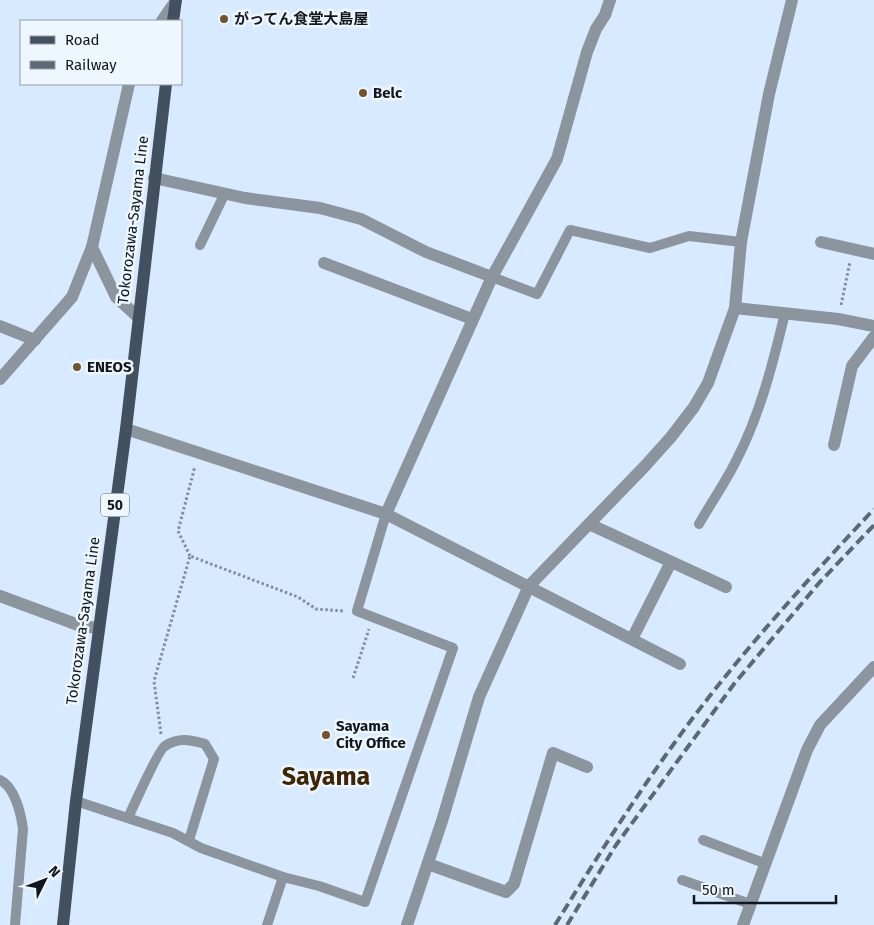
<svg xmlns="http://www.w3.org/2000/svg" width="874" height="925" font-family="'Fira Sans','Noto Sans JP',sans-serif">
<rect width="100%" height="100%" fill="#d7eaff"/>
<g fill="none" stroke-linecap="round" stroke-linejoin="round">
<!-- path -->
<g stroke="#808e9d" stroke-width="3" stroke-dasharray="2.5 2.5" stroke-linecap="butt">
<path d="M841 305 850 262"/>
<path d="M190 556 178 531 195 466"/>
<path d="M353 678 369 629"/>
<path d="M161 734 154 681 190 556 298 597 316 609 344 611"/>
</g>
<!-- service -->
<g stroke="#8c949d" stroke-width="10">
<path d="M200 245 225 193"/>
<path d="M492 277 537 294 570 230 650 248 689 236 741 242"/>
<path d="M699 524C711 503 725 483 736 461 760 415 773 363 785 313"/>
<path d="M0 780C15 787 21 814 23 829L15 925"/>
<path d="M76 801 173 833 201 848 283 877 319 886 365 902 453 648 357 611 386 514"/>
<path d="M128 818C133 807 159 749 165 746 179 737 190 740 205 744L214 759 189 840"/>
<path d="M703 840 764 863"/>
<path d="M682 880 750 904"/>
<path d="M267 925 283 877"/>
</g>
<!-- minor -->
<g stroke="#8c949d" stroke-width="12">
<path d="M162 21 175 2"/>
<path d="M129 84 92 247 116 297 138 317"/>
<path d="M154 178 245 198 320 208 361 219 426 252 492 277"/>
<path d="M821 242 874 254"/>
<path d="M324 263 472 319"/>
<path d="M735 308 838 319 874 326"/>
<path d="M0 326 35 340"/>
<path d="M0 379 72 297 92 247"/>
<path d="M126 429 386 514 680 664"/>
<path d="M834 445 852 366 874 337"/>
<path d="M386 514 492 277 557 159 587 52 596 29 605 15 610 0"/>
<path d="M589 524 726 587"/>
<path d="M0 596 81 626 98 628"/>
<path d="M632 639 671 562"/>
<path d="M428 864 506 892 514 884 553 753 587 767"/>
<path d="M407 925 442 821 479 697 529 586 645 466 671 437 694 407 708 383 735 308 741 242 769 94 792 0"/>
<path d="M743 925 807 750 820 725 874 667"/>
</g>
<!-- primary -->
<g stroke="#43505f" stroke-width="12">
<path d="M173 21 176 0"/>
<path d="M63 925 76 801 126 429 166 84"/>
</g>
<!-- rail -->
<g stroke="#5d6875" stroke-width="4" stroke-dasharray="10 5" stroke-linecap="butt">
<path d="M555 925C593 864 631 803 673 745 733 661 804 584 874 509"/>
<path d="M567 925 616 845 734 684 819 583 874 525"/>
</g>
</g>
<!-- markers -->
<g fill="#74522a" stroke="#eef6fe" stroke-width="2">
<circle cx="224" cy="19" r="5"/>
<circle cx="363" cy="93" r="5"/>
<circle cx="77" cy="367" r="5"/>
<circle cx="326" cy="735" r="5"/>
</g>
<g text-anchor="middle" stroke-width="5" stroke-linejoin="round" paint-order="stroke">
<!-- shield labels -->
<rect fill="#eef6fe" stroke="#535a61" stroke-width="1" x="101" y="493.5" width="28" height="23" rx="4"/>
<g font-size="14" font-weight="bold" fill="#10171e">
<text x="115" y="510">50</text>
</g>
<!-- poi labels -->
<g font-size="15" font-weight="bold" fill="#10171e" stroke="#eef6fe" text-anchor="start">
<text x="234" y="24">がってん食堂大島屋</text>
<text x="373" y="98">Belc</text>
<text x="87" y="372">ENEOS</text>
<text x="336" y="731">Sayama<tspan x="336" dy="17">City Office</tspan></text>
</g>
<!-- street labels -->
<g font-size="15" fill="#10171e" stroke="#eef6fe">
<text transform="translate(133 220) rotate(-83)" y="5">Tokorozawa-Sayama Line</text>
<text transform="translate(83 621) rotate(-82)" y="5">Tokorozawa-Sayama Line</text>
</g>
<!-- town labels -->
<g font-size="25" font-weight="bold" fill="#3e2503" stroke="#eef6fe">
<text x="326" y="785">Sayama</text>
</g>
</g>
<!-- legend -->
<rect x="20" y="20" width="162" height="65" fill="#eef6fe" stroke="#959da4"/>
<rect x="30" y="36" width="25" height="8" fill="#43505f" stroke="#959da4"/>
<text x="65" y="45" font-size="15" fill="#10171e">Road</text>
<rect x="30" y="61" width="25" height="8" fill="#5d6875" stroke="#959da4"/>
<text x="65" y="70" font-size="15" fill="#10171e">Railway</text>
<!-- north arrow -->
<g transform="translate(45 880) rotate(48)" stroke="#eef6fe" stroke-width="4" paint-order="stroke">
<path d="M0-4L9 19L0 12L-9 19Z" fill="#10171e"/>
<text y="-8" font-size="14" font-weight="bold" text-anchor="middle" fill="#10171e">N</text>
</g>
<!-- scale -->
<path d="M694 895v8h142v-8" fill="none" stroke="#10171e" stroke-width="2.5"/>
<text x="702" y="895" font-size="15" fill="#10171e" stroke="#eef6fe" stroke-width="4" paint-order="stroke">50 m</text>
</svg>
